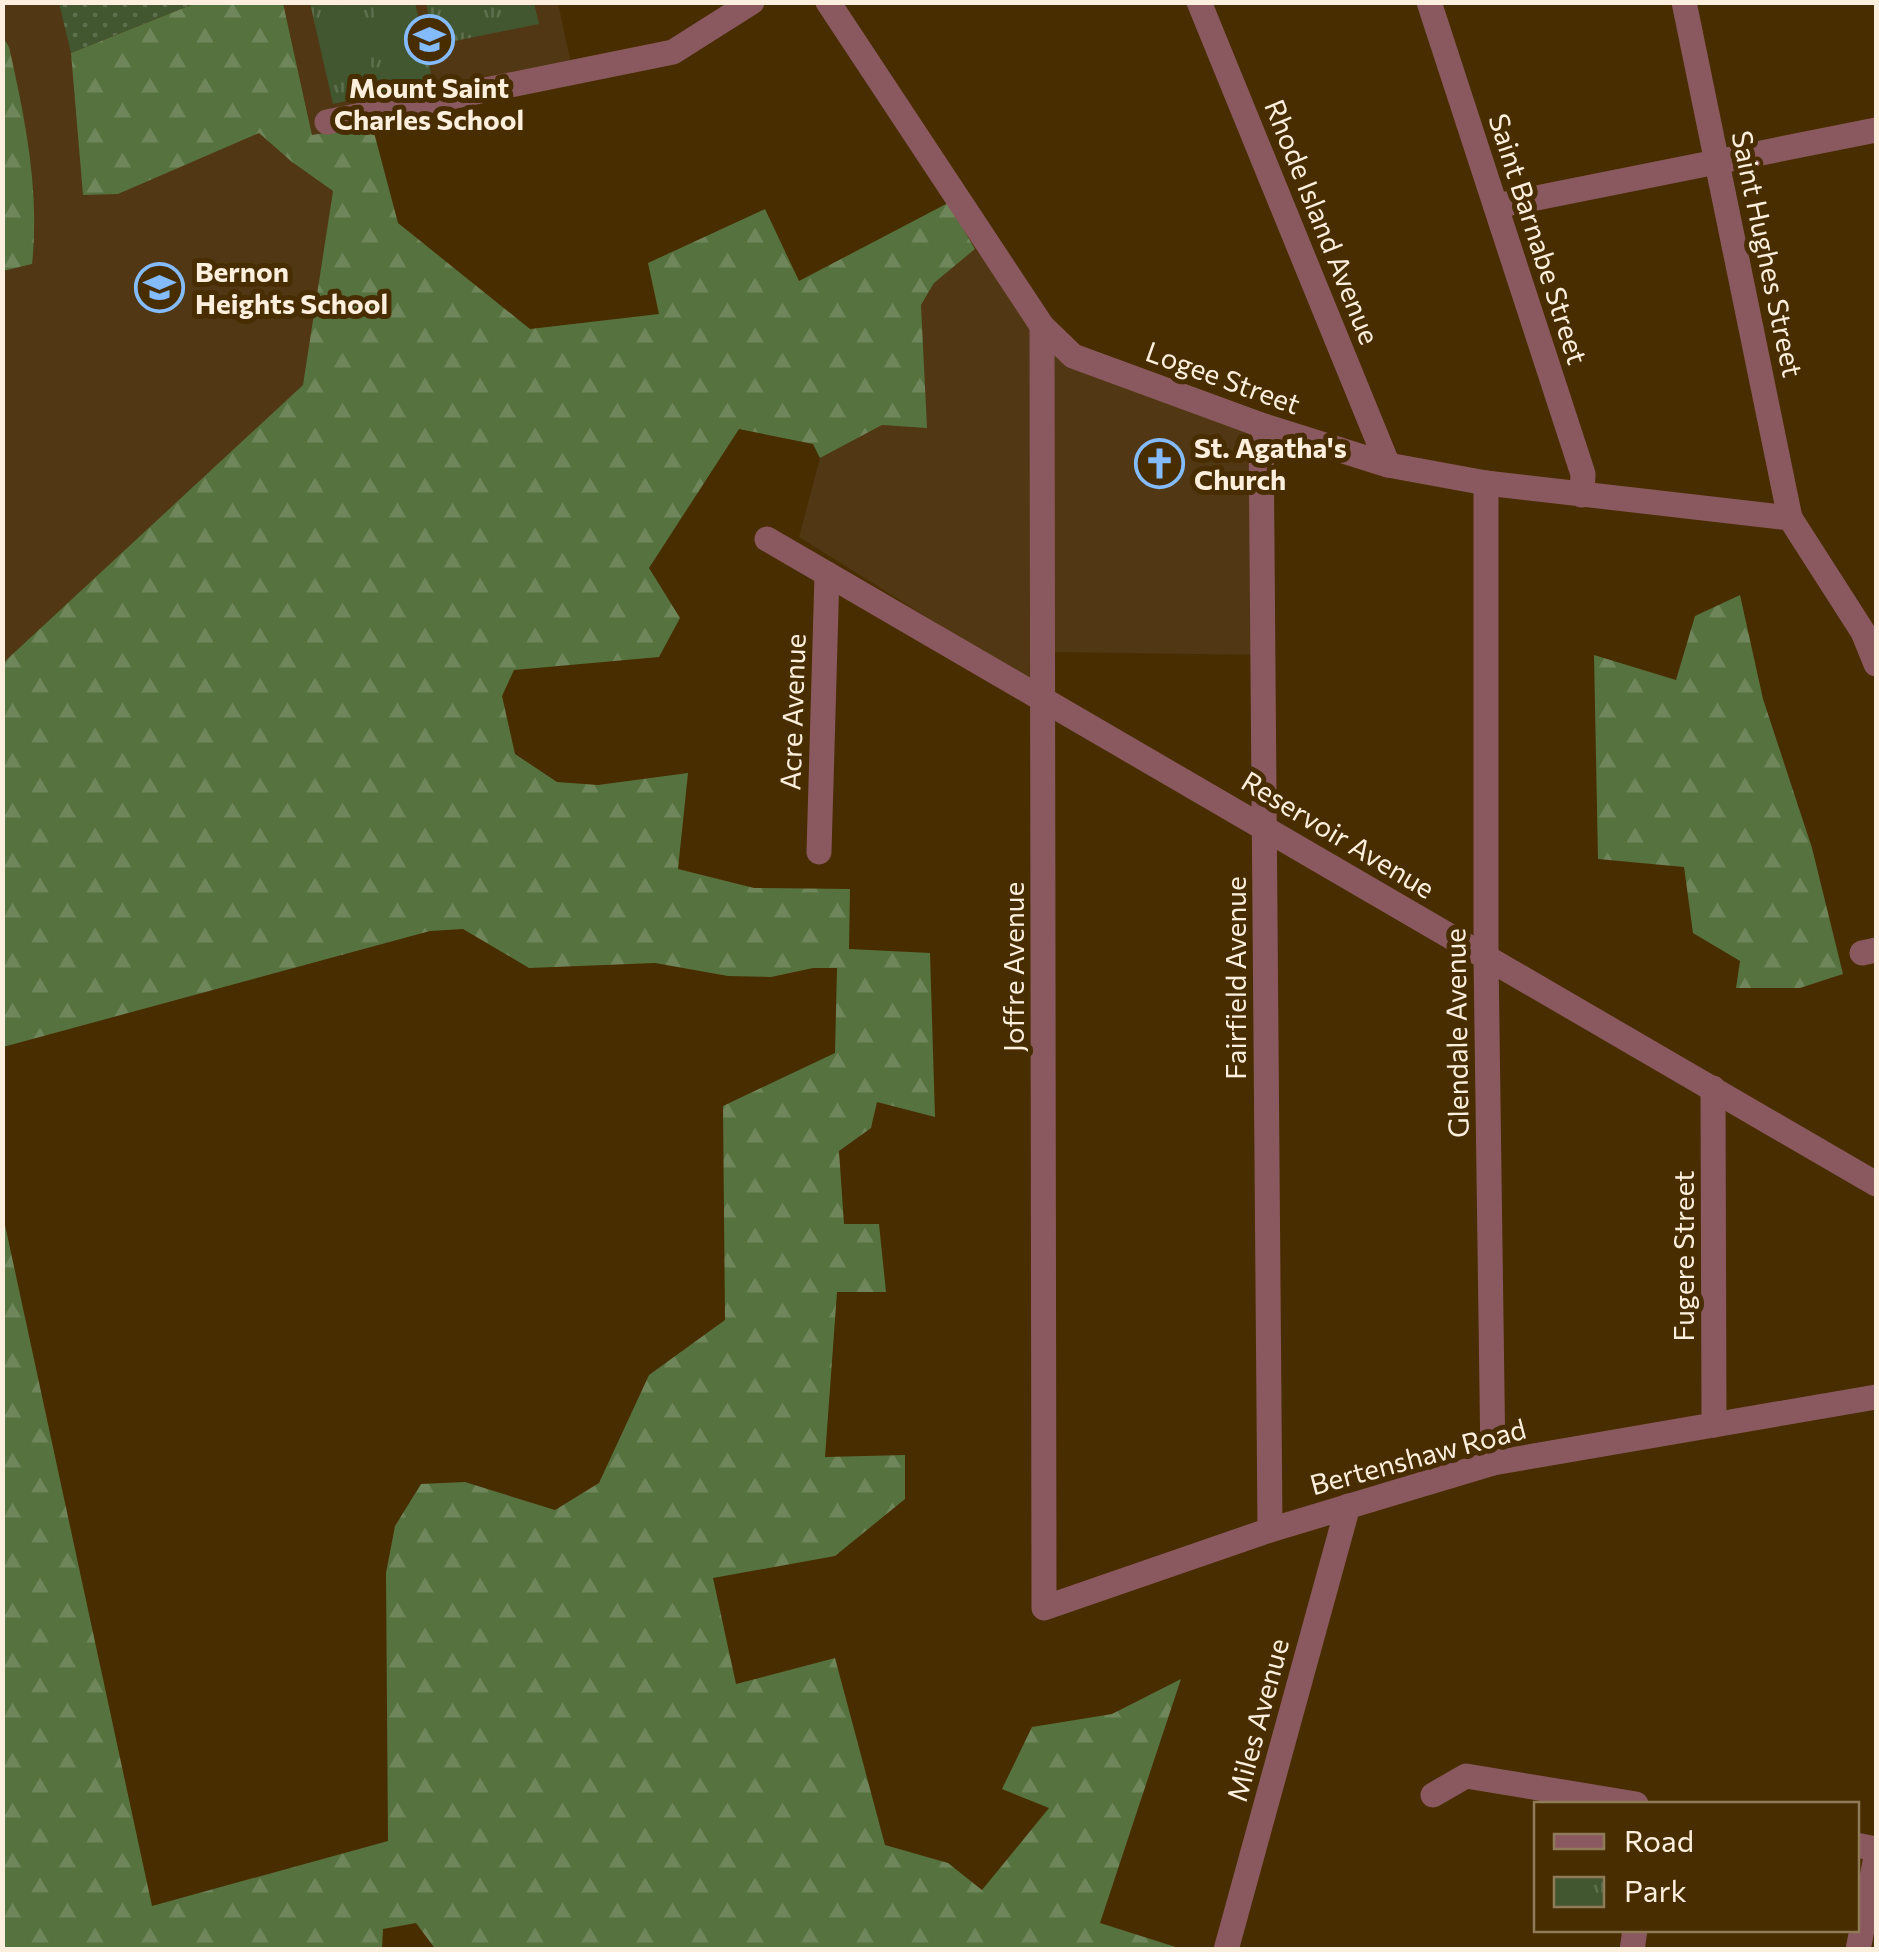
<svg xmlns="http://www.w3.org/2000/svg" width="1879" height="1952" font-family="Commissioner,sans-serif">
<defs>
<pattern id="grass-dots" width="8" height="8" patternUnits="userSpaceOnUse" patternTransform="scale(2.5)"><rect width="8" height="8" fill="#425730"/><path d="M2 2h.1M6 6h.1" fill="none" stroke="#5e6f4e" stroke-width="1.8" stroke-linecap="round"/></pattern>
<pattern id="forest-firs" width="22" height="20" patternUnits="userSpaceOnUse" patternTransform="scale(2.5)"><rect width="22" height="20" fill="#56723f"/><path d="M5 1l3.5 6h-7zM16 11l3.5 6h-7z" fill="#6f865a"/></pattern>
<pattern id="park-tufts" width="24" height="20" patternUnits="userSpaceOnUse" patternTransform="scale(2.5)"><rect width="24" height="20" fill="#425730"/><path d="M3 7l-1-3M5 7V3M7 7l1-3M15 17l-1-3M17 17v-4M19 17l1-3" fill="none" stroke="#5e6f4e"/></pattern>
</defs>
<rect width="100%" height="100%" fill="#482d01"/>
<!-- built -->
<g fill="#513713">
<path d="M3 3H59L72 53 172 15 259 133 292 162 333 191 304 385 3 663Z"/>
<path d="M283 3H558L574 77 372 125 312 135Z"/>
<path d="M975 249 1055 354 1268 432 1261 655 1055 652V697L799 537 820 458 882 425 926 427 921 305 934 283Z"/>
</g>
<!-- grass -->
<path fill="url(#grass-dots)" d="M59 3H196L71 53Z"/>
<!-- forest -->
<g fill="url(#forest-firs)">
<path d="M196 3H283L312 135 372 125 398 223 530 329 659 314 648 263 765 209 799 281 948 203 975 249 934 283 921 305 927 428 882 425 820 458 813 444 739 429 649 568 680 618 659 657 514 670 502 696 515 754 557 782 598 785 688 773 678 869 754 888 850 889 849 949 930 953 935 1117 877 1102 871 1128 839 1151 844 1224H879L886 1292H837L825 1457 905 1455V1499L835 1556 713 1578 736 1684 835 1658 885 1845 948 1863 982 1890 1049 1808 1002 1789 1032 1727 1112 1714 1181 1679 1100 1923 1182 1949 436 1950 416 1923 383 1929 382 1949H3L2 1211 152 1906 388 1841 386 1573 395 1526 421 1484 465 1482 555 1510 599 1483 649 1375 725 1320 723 1106 835 1053 837 968H813L771 977 728 976 655 963 529 968 463 929 430 931 3 1047V663L303 385 333 191 292 162 259 133 118 194 83 195 71 53Z"/>
<path d="M3 37 9 47C25 118 40 191 32 264L3 271Z"/>
<path d="M1740 595 1763 699 1812 848 1843 974 1800 988H1736L1740 961 1693 933 1684 867 1598 859 1594 655 1676 680 1695 616Z"/>
</g>
<!-- park -->
<g fill="url(#park-tufts)">
<path d="M310 3H415L433 82 333 104Z"/>
<path d="M426 3H534L539 24 435 45Z"/>
</g>
<!-- pitch -->
<g fill="#425730">
<path d="M372 3H406L419 65 387 71Z"/>
<path d="M358 4 373 74 340 81 325 11Z"/>
</g>
<g fill="none" stroke-linecap="round" stroke-linejoin="round">
<!-- minor -->
<g stroke="#8a595f" stroke-width="25">
<path d="M828 2 1042 326 1073 356 1261 425 1388 465 1486 483 1790 518 1863 632 1876 664"/>
<path d="M1199 2 1388 465"/>
<path d="M1429 2 1583 474 1582 495"/>
<path d="M1684 2 1790 518"/>
<path d="M327 122 673 52 752 2"/>
<path d="M1496 206 1876 130"/>
<path d="M1042 326 1044 1608 1270 1530 1493 1463 1876 1397"/>
<path d="M1261 425 1270 1530"/>
<path d="M1486 483V957L1493 1463"/>
<path d="M767 539 1876 1184"/>
<path d="M819 852 827 574"/>
<path d="M1862 953 1876 950"/>
<path d="M1713 1088 1714 1425"/>
<path d="M1433 1795 1466 1776 1636 1804"/>
<path d="M1856 1845 1876 1849"/>
<path d="M1226 1950 1348 1506"/>
<path d="M1632 1950 1635 1930"/>
<path d="M1858 1950 1876 1857"/>
</g>
</g>
<!-- icons -->
<defs>
<symbol id="school-ring" viewBox="-11 -11 22 22"><circle r="9.5" fill="#482d01" stroke="#84bcfb" stroke-width="1.5"/><path d="M0-5L7-2L0 1L-7-2ZM-4 1L0 2.5L4 1V4Q0 6-4 4Z" fill="#84bcfb"/></symbol>
<symbol id="church-ring" viewBox="-11 -11 22 22"><circle r="9.5" fill="#482d01" stroke="#84bcfb" stroke-width="1.5"/><path d="M-1.2-6h2.4v3.5h3.3v2.4h-3.3V6h-2.4V-.1h-3.3v-2.4h3.3Z" fill="#84bcfb"/></symbol>
</defs>
<g fill-rule="evenodd">
<use href="#school-ring" x="402" y="12" width="55" height="55"/>
<use href="#school-ring" x="132" y="260" width="55" height="55"/>
<use href="#church-ring" x="1132" y="436" width="55" height="55"/>
</g>
<g text-anchor="middle" stroke-width="10" stroke-linejoin="round" paint-order="stroke">
<!-- poi labels -->
<g font-size="28" font-weight="bold" fill="#fdefde" stroke="#482d01" text-anchor="start">
<text x="429" y="98" text-anchor="middle">Mount Saint<tspan x="429" dy="32">Charles School</tspan></text>
<text x="195" y="282">Bernon<tspan x="195" dy="32">Heights School</tspan></text>
<text x="1194" y="458">St. Agatha's<tspan x="1194" dy="32">Church</tspan></text>
</g>
<!-- street labels -->
<g font-size="28" fill="#fdefde" stroke="#482d01">
<text transform="translate(1322 222) rotate(68)" y="10">Rhode Island Avenue</text>
<text transform="translate(1538 239) rotate(72)" y="10">Saint Barnabe Street</text>
<text transform="translate(1767 254) rotate(78)" y="10">Saint Hughes Street</text>
<text transform="translate(1223 378) rotate(20)" y="10">Logee Street</text>
<text transform="translate(793 712) rotate(-88)" y="10">Acre Avenue</text>
<text transform="translate(1338 835) rotate(31)" y="10">Reservoir Avenue</text>
<text transform="translate(1014 967) rotate(-90)" y="10">Joffre Avenue</text>
<text transform="translate(1236 978) rotate(-90)" y="10">Fairfield Avenue</text>
<text transform="translate(1457 1033) rotate(-91)" y="10">Glendale Avenue</text>
<text transform="translate(1684 1256) rotate(-90)" y="10">Fugere Street</text>
<text transform="translate(1418 1457) rotate(-15)" y="10">Bertenshaw Road</text>
<text transform="translate(1258 1720) rotate(-75)" y="10">Miles Avenue</text>
</g>
</g>
<!-- border -->
<rect width="1879" height="1952" fill="none" stroke="#fdefde" stroke-width="10"/>
<!-- legend -->
<rect x="1534" y="1802" width="325" height="130" fill="#482d01" stroke="#907b59" stroke-width="2.5"/>
<rect x="1554" y="1834" width="50" height="15" fill="#8a595f" stroke="#907b59" stroke-width="2.5"/>
<text x="1624" y="1852" font-size="30" fill="#fdefde">Road</text>
<rect x="1554" y="1877" width="50" height="30" fill="url(#park-tufts)" stroke="#907b59" stroke-width="2.5"/>
<text x="1624" y="1902" font-size="30" fill="#fdefde">Park</text>
</svg>
